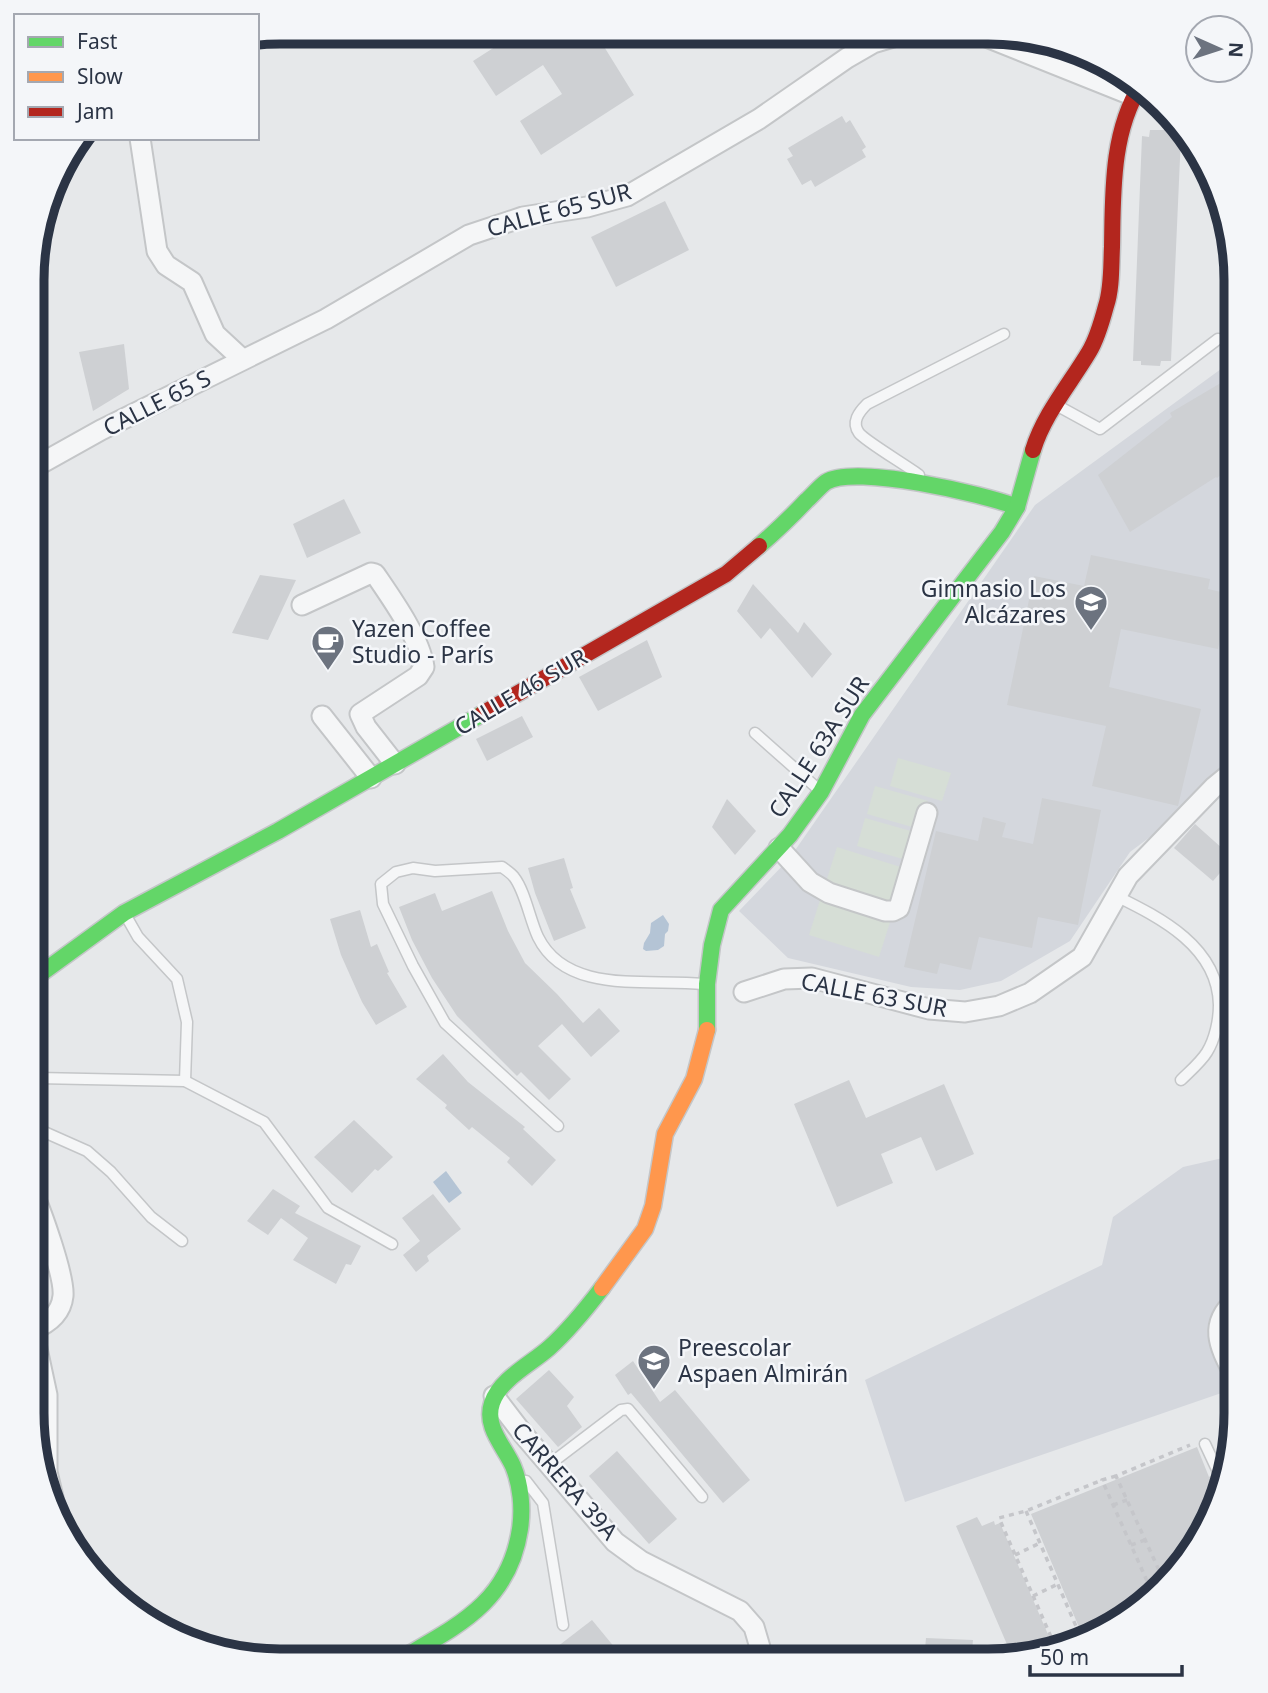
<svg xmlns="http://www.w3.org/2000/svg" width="1268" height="1693" font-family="'Noto Sans',sans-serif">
<rect width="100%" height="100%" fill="#e6e8ea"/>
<!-- built -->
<g fill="#d4d7dd">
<path d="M1236 358V759L1182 813 1130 852 1070 941 1001 981 960 990 911 987 788 958 739 911 789 859 1035 505Z"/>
<path d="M1236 1155V1388L905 1502 865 1380 1102 1265 1113 1217 1183 1167Z"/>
</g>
<!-- green -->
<g fill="#d6ded6">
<path d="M898 758 951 773 942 801 890 786Z"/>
<path d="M875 786 928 801 919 829 867 814Z"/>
<path d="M865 818 918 833 910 861 857 846Z"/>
<path d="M837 847 907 869 895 907 825 885Z"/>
<path d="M821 897 891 919 879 957 809 935Z"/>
</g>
<!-- water -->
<g fill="#b4c4d5">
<path d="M663 915 669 924 668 931 665 934 664 946 658 950 646 951 643 949 644 943 650 933 651 923Z"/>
<path d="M446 1171 462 1193 449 1203 433 1182Z"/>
</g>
<!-- building -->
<g fill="#ced0d3">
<path d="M518 32H595L634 95 541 155 520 121 562 94 543 65 496 96 473 61Z"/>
<path d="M842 116 846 123 850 120 866 147 862 150 866 157 815 187 811 180 802 185 787 159 793 156 788 148Z"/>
<path d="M1150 130H1170V136H1181L1171 361H1161L1160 366 1141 365V361H1133L1142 136 1149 137Z"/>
<path d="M665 201 689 250 616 287 591 237Z"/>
<path d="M124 344 129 389 93 411 79 352Z"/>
<path d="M1236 374V461L1217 478 1216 477 1130 532 1098 475 1172 417 1170 413Z"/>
<path d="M344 499 361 533 307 558 293 524Z"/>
<path d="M1091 555 1210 579 1208 589 1230 594 1218 649 1121 629 1109 687 1201 709 1178 806 1092 786 1106 726 1007 705 1034 576 1084 586Z"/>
<path d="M260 575 296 580 268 640 232 633Z"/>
<path d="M753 584 798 633 804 622 832 654 812 678 770 628 761 639 737 611Z"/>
<path d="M647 640 662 677 598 711 579 677Z"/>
<path d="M522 716 533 737 487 761 476 739Z"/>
<path d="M1042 798 1101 810 1078 925 1038 917 1032 948 979 937 971 970 940 963 937 974 904 967 936 831 978 841 983 817 1006 823 1002 837 1033 844Z"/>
<path d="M727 799 756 831 735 855 712 827Z"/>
<path d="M1195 824 1233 858 1213 881 1174 848Z"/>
<path d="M564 858 573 888 570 889 586 928 554 941 535 893 528 868Z"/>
<path d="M492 891 508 931 525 963 557 994 583 1023 599 1008 620 1031 591 1057 562 1024 538 1046 571 1079 549 1100 521 1072 517 1076 457 1016 432 978 412 940 399 907 435 893 442 911Z"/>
<path d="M360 910 371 947 377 944 389 972 387 973 407 1007 376 1025 362 1002 341 955 330 919Z"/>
<path d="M443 1054 468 1082 525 1127 523 1129 556 1160 532 1186 507 1162 510 1158 472 1127 469 1130 445 1108 447 1105 416 1079Z"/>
<path d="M849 1080 866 1118 944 1084 974 1154 936 1171 921 1137 881 1154 893 1183 837 1207 794 1104Z"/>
<path d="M354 1120 393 1157 378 1171 375 1169 352 1193 314 1157Z"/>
<path d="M273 1189 300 1206 295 1213 361 1246 351 1265 346 1264 336 1284 293 1260 308 1238 281 1218 268 1235 247 1221Z"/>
<path d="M433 1194 461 1229 427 1256 429 1261 416 1272 403 1255 420 1241 402 1218Z"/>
<path d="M633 1361 660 1402 675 1390 750 1480 723 1503 631 1393 628 1395 615 1375Z"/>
<path d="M549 1370 574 1397 567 1406 582 1427 558 1447 516 1399Z"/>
<path d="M1197 1447 1209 1477 1212 1475 1217 1486 1194 1551 1098 1636 1084 1639 1031 1514Z"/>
<path d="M617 1451 677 1519 649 1544 589 1476Z"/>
<path d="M977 1517 982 1526 994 1521 995 1525 1000 1523 1053 1646 1012 1656 956 1526Z"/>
<path d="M592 1620 625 1660H540Z"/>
<path d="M926 1638 973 1640 971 1661H924Z"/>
</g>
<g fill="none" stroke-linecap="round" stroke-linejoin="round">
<defs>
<g id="lane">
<path d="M1058 406 1100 429 1218 339"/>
<path d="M919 475C909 467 865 441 859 433 851 422 859 412 867 404L1004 334"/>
<path d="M755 733 818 789"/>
<path d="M1116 896C1161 918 1218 947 1219 1005 1219 1020 1215 1039 1207 1052 1201 1062 1189 1072 1181 1080"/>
<path d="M126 916 138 937 177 979 187 1022 185 1081"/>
<path d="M32 1080 37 1078 185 1081 264 1122 328 1208 392 1244"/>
<path d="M32 1124 42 1131 87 1151 111 1172 151 1217 182 1241"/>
<path d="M558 1126 445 1023 413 966 383 904 381 884 396 872 413 868 435 871 502 867C506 870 511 873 514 877 525 891 530 920 538 937 567 996 650 978 703 984"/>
<path d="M1205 1444 1220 1476"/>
<path d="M550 1464 621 1410 628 1409 702 1497"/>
<path d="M526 1481 543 1503 563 1625"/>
</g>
<g id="street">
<path d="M979 34 1134 96"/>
<path d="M140 138 157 251 166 265 192 282 215 334 242 359"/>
<path d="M33 468 101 430 326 319 469 235 523 217 587 207 627 196 759 119 847 58 873 43 907 33"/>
<path d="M302 605 371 573 375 574C392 599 420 638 424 667L418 676 360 714 366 727 395 764"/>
<path d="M322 716 371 778"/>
<path d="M779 848 810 882 829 893 885 911H893L899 908 927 813"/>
<path d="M744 992 784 979 812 978 929 1009 965 1012 999 1006 1030 993 1082 957 1128 876 1214 787 1236 769"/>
<path d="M32 1330C47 1324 61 1315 63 1296 65 1277 41 1210 32 1191"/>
<path d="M33 1330 47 1395V1472L60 1527"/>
<path d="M1236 1378C1221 1349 1206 1326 1236 1300"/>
<path d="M494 1396 523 1434 615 1542 641 1561 740 1611 754 1627 764 1661"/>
</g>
<g id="fast">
<path d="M759 546C775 532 791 517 806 501 812 496 819 487 826 482 855 464 983 494 1017 507"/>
<path d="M32 980 124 913 278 831 482 714"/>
<path d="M707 1030V984L712 945 721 910 790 835 821 792 862 715 1002 532 1017 507 1033 450"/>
<path d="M399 1660C457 1626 509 1603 520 1529 523 1509 521 1485 513 1466 504 1446 484 1427 492 1403 500 1379 531 1364 549 1348 569 1330 586 1309 602 1288"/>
</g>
<path id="slow" d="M602 1288 645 1229 653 1206 665 1134 694 1079 707 1030"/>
<g id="jam">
<path d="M1033 450C1044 414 1070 384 1089 352 1097 339 1102 321 1106 306 1112 288 1111 267 1112 247 1113 194 1111 132 1141 85"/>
<path d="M482 714 726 574 759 546"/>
</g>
</defs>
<!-- lane casing -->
<use href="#lane" stroke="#c4c6c8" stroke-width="13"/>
<!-- street casing -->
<use href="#street" stroke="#c4c6c8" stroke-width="23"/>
<!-- fast casing -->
<use href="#fast" stroke="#c4c6c8" stroke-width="19"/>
<!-- slow casing -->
<use href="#slow" stroke="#c4c6c8" stroke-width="19"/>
<!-- jam casing -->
<use href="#jam" stroke="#c4c6c8" stroke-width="19"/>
<!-- path -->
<g stroke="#c5c6ca" stroke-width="3.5" stroke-dasharray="5 5" stroke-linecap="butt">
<path d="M1116 1476 1102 1480 1151 1590"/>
<path d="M1113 1505 1127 1500"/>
<path d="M1026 1511 1082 1640"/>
<path d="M1131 1545 1145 1540"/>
<path d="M1015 1555 1040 1543"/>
<path d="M1163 1579 1116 1476 1190 1445"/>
<path d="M1033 1596 1058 1584"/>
<path d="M1055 1646 999 1518 1026 1511 1102 1480"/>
</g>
<!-- lane -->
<use href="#lane" stroke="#f5f6f7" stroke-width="10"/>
<!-- street -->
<use href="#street" stroke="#f5f6f7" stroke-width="19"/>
<!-- fast -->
<use href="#fast" stroke="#63d668" stroke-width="16"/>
<!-- slow -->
<use href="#slow" stroke="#ff974d" stroke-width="16"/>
<!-- jam -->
<use href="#jam" stroke="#b3261e" stroke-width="16"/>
</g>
<!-- icons -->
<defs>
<symbol id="school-pin" viewBox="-11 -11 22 30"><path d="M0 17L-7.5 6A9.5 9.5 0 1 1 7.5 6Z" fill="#6c737f" stroke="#f4f6f9"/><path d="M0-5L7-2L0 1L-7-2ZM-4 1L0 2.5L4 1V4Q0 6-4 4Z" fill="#fff"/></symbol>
<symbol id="cafe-pin" viewBox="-11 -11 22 30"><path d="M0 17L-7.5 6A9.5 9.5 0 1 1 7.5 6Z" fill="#6c737f" stroke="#f4f6f9"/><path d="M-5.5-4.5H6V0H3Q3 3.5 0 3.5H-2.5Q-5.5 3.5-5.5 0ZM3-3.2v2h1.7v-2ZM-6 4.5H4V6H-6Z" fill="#fff"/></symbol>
</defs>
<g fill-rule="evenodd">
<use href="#school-pin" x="1072" y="583" width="38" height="52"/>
<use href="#cafe-pin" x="309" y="623" width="38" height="52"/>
<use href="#school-pin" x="635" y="1342" width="38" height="52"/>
</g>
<g text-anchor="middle" stroke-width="5" stroke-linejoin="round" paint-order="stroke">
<!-- street labels -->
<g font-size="23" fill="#2b3445" stroke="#f4f6f9">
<text transform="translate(559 210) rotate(-15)" y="8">CALLE 65 SUR</text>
<text transform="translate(157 403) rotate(-27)" y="8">CALLE 65 S</text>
<text transform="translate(521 692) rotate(-30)" y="8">CALLE 46 SUR</text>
<text transform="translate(819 747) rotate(-57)" y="8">CALLE 63A SUR</text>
<text transform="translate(874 995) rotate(11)" y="8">CALLE 63 SUR</text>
<text transform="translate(565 1481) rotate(49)" y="8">CARRERA 39A</text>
</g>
<!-- poi labels -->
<g font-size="23" fill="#2b3445" stroke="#f4f6f9" text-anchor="start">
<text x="1066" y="597" text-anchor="end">Gimnasio Los<tspan x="1066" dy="26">Alcázares</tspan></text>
<text x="352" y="637">Yazen Coffee<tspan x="352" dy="26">Studio - París</tspan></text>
<text x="678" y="1356">Preescolar<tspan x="678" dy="26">Aspaen Almirán</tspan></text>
</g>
</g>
<!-- crop -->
<path d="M0 0H1268V1693H0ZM280 44H988A236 236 0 0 1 1224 280V1413A236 236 0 0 1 988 1649H280A236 236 0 0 1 44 1413V280A236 236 0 0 1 280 44Z" fill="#f4f6f9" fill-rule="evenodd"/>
<path fill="none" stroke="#2b3445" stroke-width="9" d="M280 44H988A236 236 0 0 1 1224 280V1413A236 236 0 0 1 988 1649H280A236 236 0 0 1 44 1413V280A236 236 0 0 1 280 44Z"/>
<!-- legend -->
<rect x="14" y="14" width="245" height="126" fill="#f4f6f9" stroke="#a4a8b1" stroke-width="2"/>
<rect x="28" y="37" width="35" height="10" fill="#63d668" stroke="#a4a8b1" stroke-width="2"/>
<text x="77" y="49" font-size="21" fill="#2b3445">Fast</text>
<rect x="28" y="72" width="35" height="10" fill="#ff974d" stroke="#a4a8b1" stroke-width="2"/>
<text x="77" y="84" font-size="21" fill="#2b3445">Slow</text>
<rect x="28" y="107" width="35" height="10" fill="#b3261e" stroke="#a4a8b1" stroke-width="2"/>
<text x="77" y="119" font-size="21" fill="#2b3445">Jam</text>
<!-- north arrow -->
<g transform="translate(1219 49) rotate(93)"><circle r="33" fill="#f4f6f9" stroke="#a4a8b1" stroke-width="2"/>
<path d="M0-5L12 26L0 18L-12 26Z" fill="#6c737f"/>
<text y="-10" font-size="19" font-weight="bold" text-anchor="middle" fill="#2b3445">N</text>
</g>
<!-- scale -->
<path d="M1030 1665v10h152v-10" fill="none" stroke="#2b3445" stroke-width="3.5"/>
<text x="1040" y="1665" font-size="21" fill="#2b3445" stroke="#f4f6f9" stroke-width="5" paint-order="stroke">50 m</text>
</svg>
